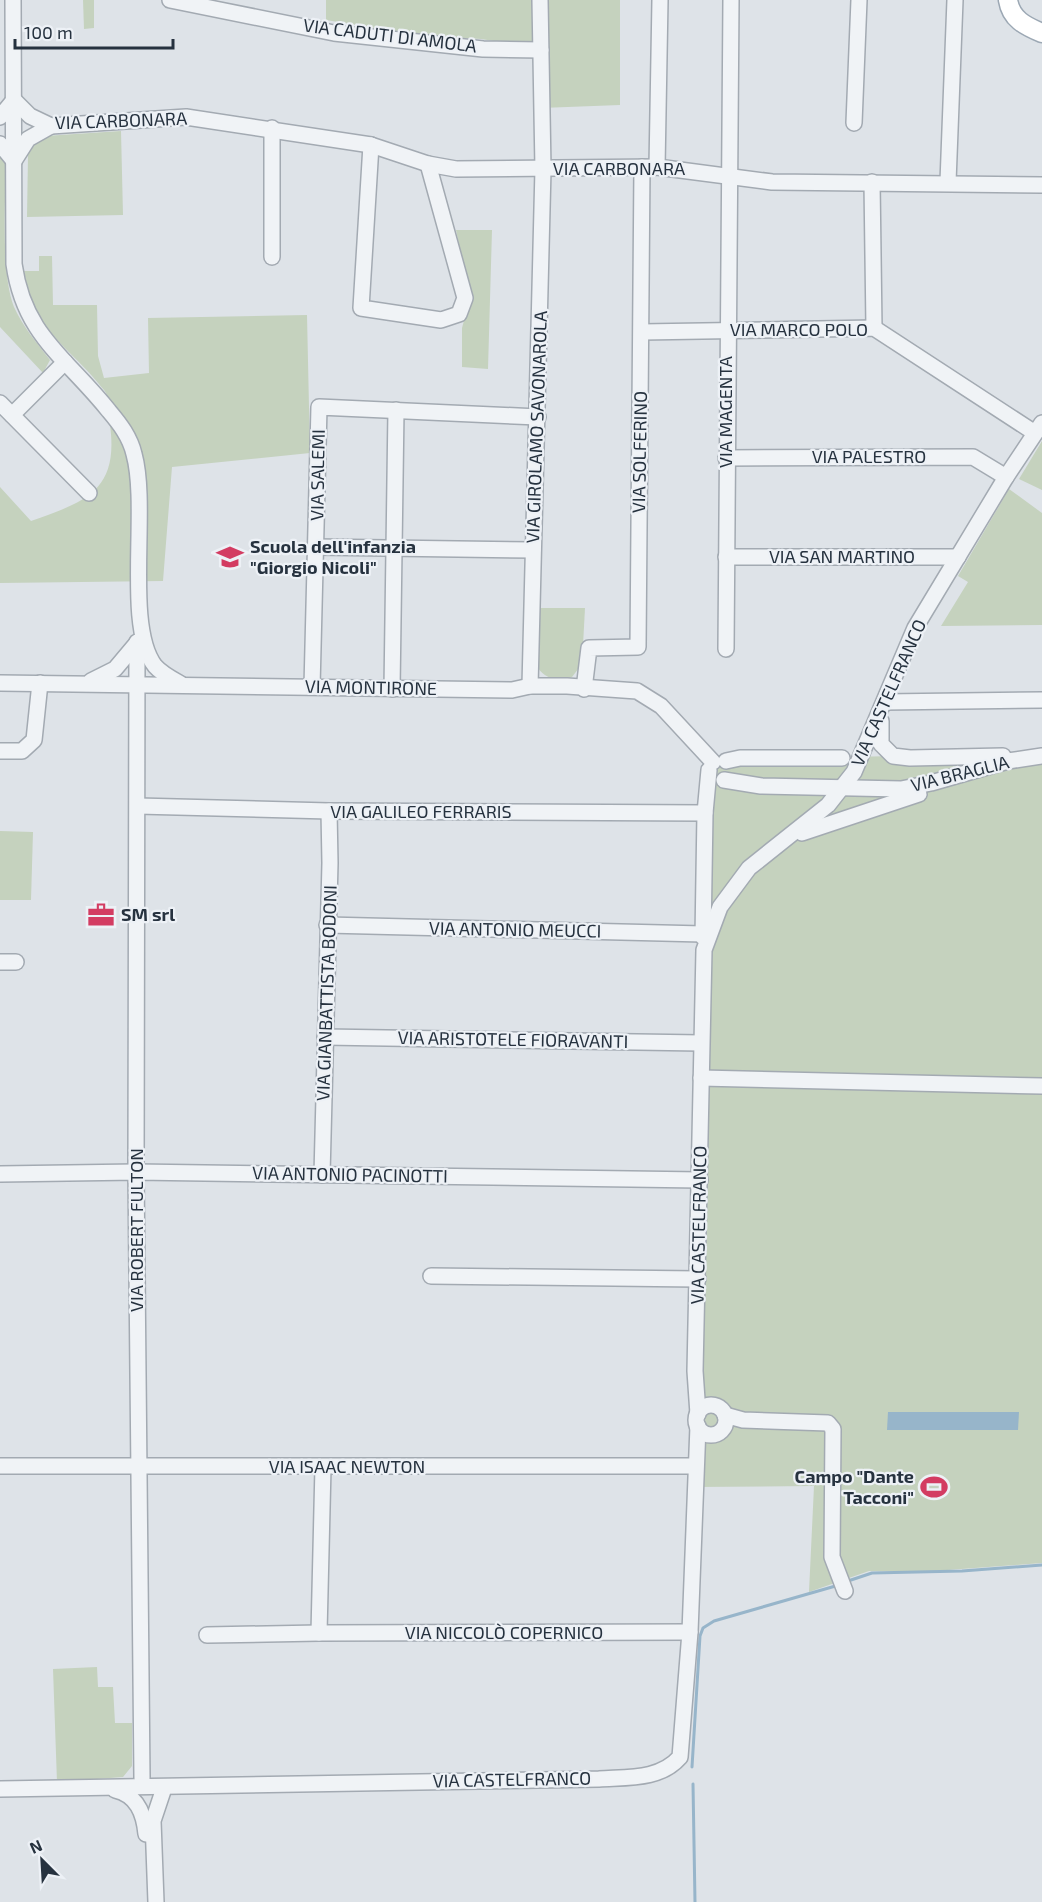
<svg xmlns="http://www.w3.org/2000/svg" width="1042" height="1902" font-family="'Exo 2',sans-serif">
<rect width="100%" height="100%" fill="#dee3e8"/>
<!-- green -->
<g fill="#c5d2be">
<path d="M83 0H94V28L84 29Z"/>
<path d="M326 0H620V105L541 108 540 48 481 39 417 35 326 20Z"/>
<path d="M121 131 123 215 27 217 28 155 35 144 45 136Z"/>
<path d="M6 156C6 197 0 271 14 307 23 327 37 343 50 360L43 373 0 327V158Z"/>
<path d="M456 230H492L488 369 462 367V328L470 298Z"/>
<path d="M39 256H52L53 305H97L98 356 104 378 149 373 148 318 307 315 310 453 172 467 163 581 0 583V487L31 521C85 502 119 491 110 425 109 415 110 397 104 390 69 345 35 334 24 271H39Z"/>
<path d="M1042 441V490L1019 479Z"/>
<path d="M1009 489 1042 513V625L941 626 968 582 958 576Z"/>
<path d="M538 608H585L582 664 572 677C559 681 546 680 538 668Z"/>
<path d="M1042 753V1563L921 1572 869 1571 809 1592 814 1486 693 1487 704 760Z"/>
<path d="M0 831 33 832 31 900H0Z"/>
<path d="M97 1667 98 1687H113L115 1723H132V1766L123 1777 57 1782 53 1669Z"/>
</g>
<!-- water -->
<path fill="#97b5ca" d="M888 1412H1019L1018 1430H887Z"/>
<g fill="none" stroke-linecap="round" stroke-linejoin="round">
<!-- stream -->
<g stroke="#97b5ca" stroke-width="3">
<path d="M848 1581 872 1573 962 1571 1042 1565"/>
<path d="M692 1767 700 1636 703 1628 714 1621 839 1585"/>
<path d="M693 1784 695 1902"/>
</g>
<defs>
<g id="minor">
<path d="M13 0 14 264C24 336 67 358 109 411 120 424 130 437 134 454 149 508 124 626 155 666 162 674 172 679 181 684"/>
<path d="M170 0 334 33 483 49 541 50"/>
<path d="M0 117 14 100 30 116 51 126 186 117 371 145 428 164 456 169 657 167 772 182 1042 185"/>
<path d="M854 123 859 0"/>
<path d="M272 128V257"/>
<path d="M0 144 14 161 28 139 51 126"/>
<path d="M371 145 361 308 441 320 459 314 465 298 428 164"/>
<path d="M657 167 660 0"/>
<path d="M872 182 874 328"/>
<path d="M948 182 955 0"/>
<path d="M642 332 874 328 1035 433"/>
<path d="M0 403 89 493"/>
<path d="M12 415 65 362"/>
<path d="M726 458 973 457 1006 477"/>
<path d="M316 547 533 550"/>
<path d="M726 557H958"/>
<path d="M137 642 136 1172 142 1778"/>
<path d="M726 649 731 0"/>
<path d="M91 681 115 669 136 644"/>
<path d="M0 683 512 690 530 686H567L637 691 661 706 713 762"/>
<path d="M530 686 543 169 540 0"/>
<path d="M312 687 319 407 538 417"/>
<path d="M392 689 396 410"/>
<path d="M584 689 589 648 638 647 642 167"/>
<path d="M885 702 1042 700"/>
<path d="M881 721V744L893 756 910 758 1003 756"/>
<path d="M0 751H22L34 740 40 683"/>
<path d="M726 761 740 758H842"/>
<path d="M724 780 761 786 901 789 931 783 1008 761 1042 756"/>
<path d="M138 806 329 811 705 813"/>
<path d="M802 833 919 794"/>
<path d="M327 925 703 934"/>
<path d="M703 937 705 813 709 770"/>
<path d="M0 962H16"/>
<path d="M325 1037 701 1043"/>
<path d="M701 1078 1042 1086"/>
<path d="M0 1174 136 1172 700 1180"/>
<path d="M322 1175 330 863 329 811"/>
<path d="M431 1276 698 1279"/>
<circle cx="711" cy="1420" r="15"/>
<path d="M698 1414 695 1371 704 950 720 907 749 868 828 805 854 772 915 628 1006 477 1042 423"/>
<path d="M725 1415 743 1420 828 1423 833 1429 832 1557 845 1591"/>
<path d="M0 1466H694"/>
<path d="M323 1467 319 1633 690 1632"/>
<path d="M207 1635 319 1633"/>
<path d="M0 1789 599 1779C628 1777 660 1780 680 1757L690 1632 698 1426"/>
<path d="M115 1790C137 1795 144 1813 146 1834"/>
<path d="M156 1902 153 1821 164 1788"/>
</g>
<path id="major" d="M1008 0C1011 19 1025 26 1042 33"/>
</defs>
<!-- minor casing -->
<use href="#minor" stroke="#a3aab2" stroke-width="18"/>
<!-- major casing -->
<use href="#major" stroke="#9ca8b4" stroke-width="21"/>
<!-- minor -->
<use href="#minor" stroke="#f0f3f6" stroke-width="15"/>
<!-- major -->
<use href="#major" stroke="#fff" stroke-width="18"/>
</g>
<!-- icons -->
<defs>
<symbol id="school-bare" viewBox="-9 -9 18 18"><path d="M0-5L7-2L0 1L-7-2ZM-4 1L0 2.5L4 1V4Q0 6-4 4Z" fill="#d33c62" stroke="#edf1f6" stroke-width="2.5" paint-order="stroke"/></symbol>
<symbol id="office-bare" viewBox="-9 -9 18 18"><path d="M-6-3h4V-5.5h4V-3h4V5H-6ZM-1-4.5V-3h2v-1.5ZM-6 0V1H6V0Z" fill="#d33c62" stroke="#edf1f6" stroke-width="2.5" paint-order="stroke"/></symbol>
<symbol id="stadium-bare" viewBox="-9 -9 18 18"><path d="M0-5a6.5 5 0 1 0 0 10a6.5 5 0 1 0 0-10ZM-3.5-1.8h7v3.6h-7Z" fill="#d33c62" stroke="#edf1f6" stroke-width="2.5" paint-order="stroke"/></symbol>
</defs>
<g fill-rule="evenodd">
<use href="#school-bare" x="211" y="538" width="38" height="38"/>
<use href="#office-bare" x="82" y="896" width="38" height="38"/>
<use href="#stadium-bare" x="915" y="1468" width="38" height="38"/>
</g>
<g text-anchor="middle" stroke-width="4.5" stroke-linejoin="round" paint-order="stroke">
<!-- street labels -->
<g font-size="18" fill="#26323f" stroke="#edf1f6">
<text transform="translate(390 36) rotate(7)" y="6">VIA CADUTI DI AMOLA</text>
<text transform="translate(121 121) rotate(-2)" y="6">VIA CARBONARA</text>
<text x="619" y="175">VIA CARBONARA</text>
<text x="799" y="336">VIA MARCO POLO</text>
<text transform="translate(726 412) rotate(-90)" y="6">VIA MAGENTA</text>
<text transform="translate(537 427) rotate(-88)" y="6">VIA GIROLAMO SAVONAROLA</text>
<text transform="translate(640 452) rotate(-89)" y="6">VIA SOLFERINO</text>
<text x="869" y="463">VIA PALESTRO</text>
<text transform="translate(318 475) rotate(-89)" y="6">VIA SALEMI</text>
<text x="842" y="563">VIA SAN MARTINO</text>
<text transform="translate(371 688) rotate(1)" y="6">VIA MONTIRONE</text>
<text transform="translate(889 693) rotate(-66)" y="6">VIA CASTELFRANCO</text>
<text transform="translate(960 774) rotate(-14)" y="6">VIA BRAGLIA</text>
<text x="421" y="818">VIA GALILEO FERRARIS</text>
<text transform="translate(515 930) rotate(1)" y="6">VIA ANTONIO MEUCCI</text>
<text transform="translate(327 993) rotate(-88)" y="6">VIA GIANBATTISTA BODONI</text>
<text transform="translate(513 1040) rotate(1)" y="6">VIA ARISTOTELE FIORAVANTI</text>
<text transform="translate(350 1175) rotate(1)" y="6">VIA ANTONIO PACINOTTI</text>
<text transform="translate(699 1225) rotate(-89)" y="6">VIA CASTELFRANCO</text>
<text transform="translate(137 1230) rotate(-90)" y="6">VIA ROBERT FULTON</text>
<text x="347" y="1473">VIA ISAAC NEWTON</text>
<text x="504" y="1639">VIA NICCOLÒ COPERNICO</text>
<text transform="translate(512 1780) rotate(-1)" y="6">VIA CASTELFRANCO</text>
</g>
<!-- poi labels -->
<g font-size="18" font-weight="bold" fill="#26323f" stroke="#edf1f6" text-anchor="start">
<text x="250" y="553">Scuola dell'infanzia<tspan x="250" dy="21">"Giorgio Nicoli"</tspan></text>
<text x="121" y="921">SM srl</text>
<text x="914" y="1483" text-anchor="end">Campo "Dante<tspan x="914" dy="21">Tacconi"</tspan></text>
</g>
</g>
<!-- north arrow -->
<g transform="translate(42 1860) rotate(336)" stroke="#edf1f6" stroke-width="4.5" paint-order="stroke">
<path d="M0-4.5L10 22L0 15L-10 22Z" fill="#26323f"/>
<text y="-9" font-size="16" font-weight="bold" text-anchor="middle" fill="#26323f">N</text>
</g>
<!-- scale -->
<path d="M15 39v9h158v-9" fill="none" stroke="#26323f" stroke-width="3"/>
<text x="24" y="39" font-size="18" fill="#26323f" stroke="#edf1f6" stroke-width="4.5" paint-order="stroke">100 m</text>
</svg>
